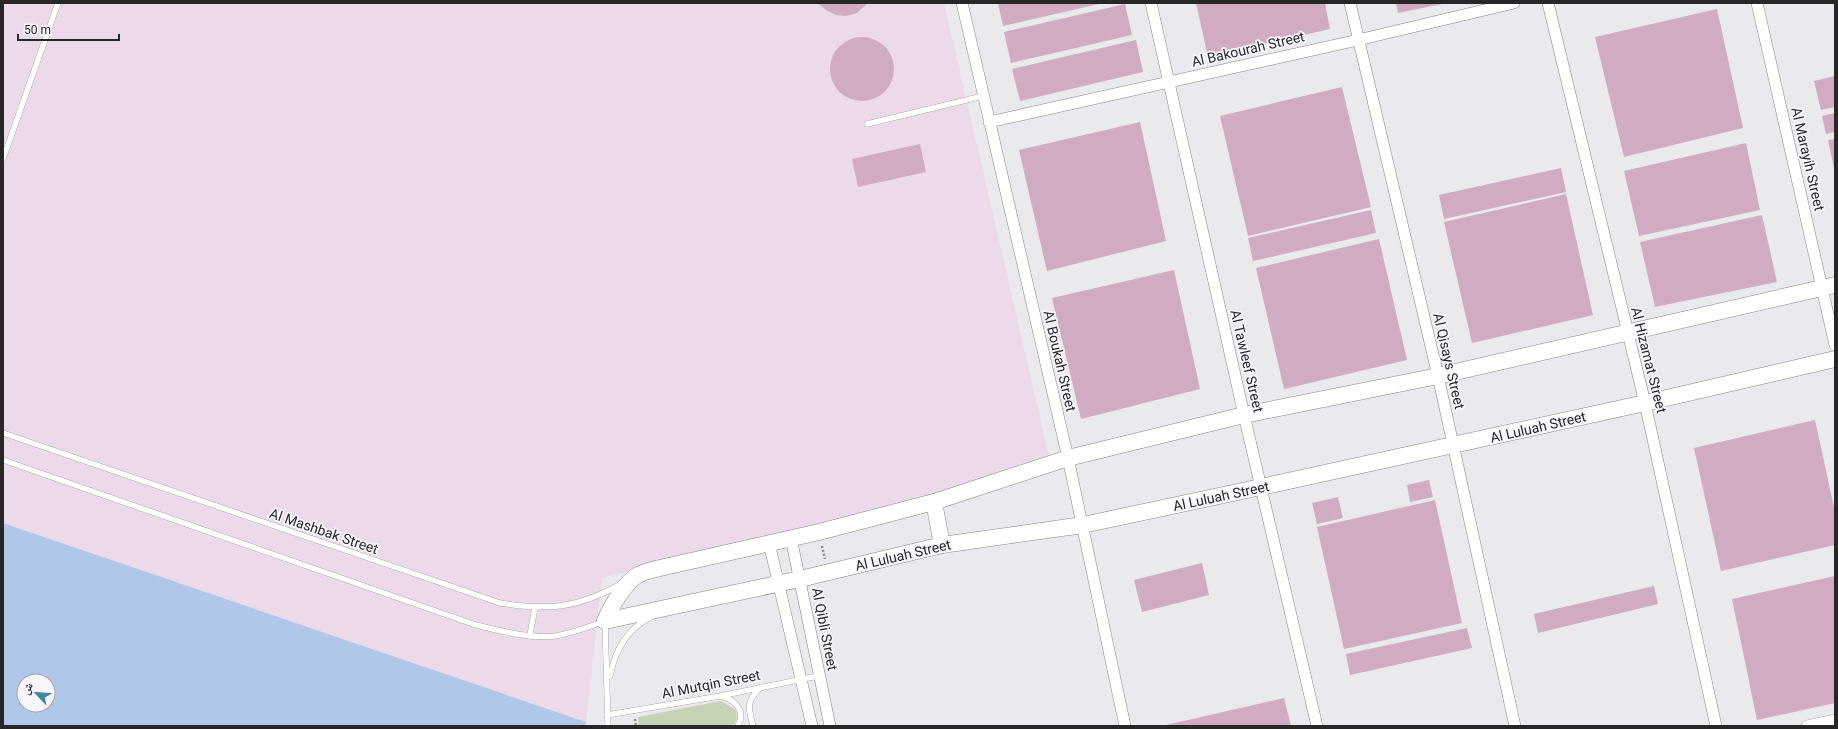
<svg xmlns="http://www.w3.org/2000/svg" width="1838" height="729" font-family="Roboto,'Noto Naskh Arabic',sans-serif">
<rect width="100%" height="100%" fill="#e9e9ee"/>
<!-- industrial -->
<path fill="#ecd9ea" d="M3 3H944L1051 465 602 578 586 722 3 523Z"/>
<!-- green -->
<path fill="#c6d2b5" d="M721 701 736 710 737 719 733 726H639L638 717Z"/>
<!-- water -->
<path fill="#b1c7e9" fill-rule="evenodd" d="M3 523 586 722 585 726H3ZM24 681H48V705H24Z"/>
<!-- building -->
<g fill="#d1abc2">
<path d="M818 3H868L857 13 846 16 836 15 826 10Z"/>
<path d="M998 3H1099V4L1003 26Z"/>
<path d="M1196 3H1325L1330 29 1208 57Z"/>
<path d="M1396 3H1442V4L1398 13Z"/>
<path d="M1125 4 1132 35 1011 63 1004 32Z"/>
<path d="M1717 9 1743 128 1624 157 1595 37Z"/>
<circle cx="862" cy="69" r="32"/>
<path d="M1136 40 1143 72 1020 101 1012 69Z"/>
<path d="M1835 76V107L1821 110 1814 81Z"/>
<path d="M1342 87 1371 207 1248 236 1220 116Z"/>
<path d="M1835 113V132L1826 134 1822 116Z"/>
<path d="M1140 122 1166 241 1047 271 1019 150Z"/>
<path d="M1835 139V168H1834L1828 140Z"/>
<path d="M1746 143 1760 210 1639 236 1624 171Z"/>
<path d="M920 144 926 172 858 187 852 159Z"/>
<path d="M1561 168 1566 192 1444 219 1439 195Z"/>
<path d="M1566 194 1593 315 1472 343 1444 222Z"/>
<path d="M1371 210 1376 233 1253 261 1248 238Z"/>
<path d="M1762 215 1777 282 1655 307 1640 242Z"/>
<path d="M1379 239 1407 360 1284 389 1256 268Z"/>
<path d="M1174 270 1200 389 1081 419 1052 298Z"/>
<path d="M1815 420 1835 512V545L1721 571 1694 448Z"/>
<path d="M1429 480 1433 497 1410 502 1407 485Z"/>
<path d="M1338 497 1343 518 1317 524 1312 503Z"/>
<path d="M1435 500 1462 623 1344 649 1317 527Z"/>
<path d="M1202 563 1209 595 1142 612 1134 580Z"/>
<path d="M1835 576V703L1757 720 1732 599Z"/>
<path d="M1654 586 1658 604 1538 633 1534 614Z"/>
<path d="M1467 628 1472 648 1350 675 1346 654Z"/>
<path d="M1284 698 1291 726H1166V725Z"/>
</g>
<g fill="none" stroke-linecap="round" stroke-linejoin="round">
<defs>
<g id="lane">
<path d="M867 124 983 96"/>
<path d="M3 159 58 3"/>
<path d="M3 433 500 603C550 611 577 608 621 584"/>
<path d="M3 460 476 625C501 631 530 639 555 636 573 633 589 627 605 621L608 726"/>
<path d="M530 635 535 607"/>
<path d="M610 676C615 651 626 630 649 618"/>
<path d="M721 696C735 700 746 710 738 726"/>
<path d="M607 715 720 696 818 676"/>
<path d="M753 726C748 707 746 701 761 687"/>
</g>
<g id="street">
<path d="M962 3 1068 458 1125 726"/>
<path d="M1151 3 1244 415 1317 726"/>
<path d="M1350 3 1438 376 1515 726"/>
<path d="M1548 3 1645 403 1716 726"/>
<path d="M1757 3 1835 345"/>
<path d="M989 122 1358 40 1514 3"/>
<path d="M791 538 830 726"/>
<path d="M769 543 812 726"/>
<path d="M1807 726 1835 720"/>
</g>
<g id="secondary">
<path d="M934 502 942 545"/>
<path d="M605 621C610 608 626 581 638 575 645 571 653 570 660 568L819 532 934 502 1068 458 1244 415 1438 376 1835 285"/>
<path d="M605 621 800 579 942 545 1083 525 1261 487 1645 403 1835 359"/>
</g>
</defs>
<!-- lane casing -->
<use href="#lane" stroke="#858589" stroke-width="6"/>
<!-- street casing -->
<use href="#street" stroke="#858589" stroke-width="12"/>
<!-- secondary casing -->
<use href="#secondary" stroke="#858589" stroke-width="17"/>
<!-- path -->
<g stroke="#8e8e91" stroke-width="2.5" stroke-dasharray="2 2" stroke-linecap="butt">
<path d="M822 546 825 559"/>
<path d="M635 719 636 726"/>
</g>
<!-- lane -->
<use href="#lane" stroke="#fff" stroke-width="5.5"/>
<!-- street -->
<use href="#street" stroke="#fff" stroke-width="11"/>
<!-- secondary -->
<use href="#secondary" stroke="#fff" stroke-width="16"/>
</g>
<g text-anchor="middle" stroke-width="3.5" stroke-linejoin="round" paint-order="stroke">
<!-- street labels -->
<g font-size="14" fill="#272729" stroke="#f7f6fc">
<text transform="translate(1248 49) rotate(-13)" y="5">Al Bakourah Street</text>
<text transform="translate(1808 159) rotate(77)" y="5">Al Marayih Street</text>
<text transform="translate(1649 360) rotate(76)" y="5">Al Hizamat Street</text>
<text transform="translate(1060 361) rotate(77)" y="5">Al Boukah Street</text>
<text transform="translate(1247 361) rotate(77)" y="5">Al Tawleef Street</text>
<text transform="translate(1449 361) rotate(77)" y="5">Al Qisays Street</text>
<text transform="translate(1538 427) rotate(-13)" y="5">Al Luluah Street</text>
<text transform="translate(1221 496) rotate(-12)" y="5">Al Luluah Street</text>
<text transform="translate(324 531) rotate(19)" y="5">Al Mashbak Street</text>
<text transform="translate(903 555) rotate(-13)" y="5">Al Luluah Street</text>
<text transform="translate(825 629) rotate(79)" y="5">Al Qibli Street</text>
<text transform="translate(711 684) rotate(-11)" y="5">Al Mutqin Street</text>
</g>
</g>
<!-- border -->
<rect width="1838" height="729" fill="none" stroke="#272729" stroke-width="8"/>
<!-- north arrow -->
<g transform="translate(36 693) rotate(296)"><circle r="19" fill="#f7f6fc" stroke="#a4a3a8"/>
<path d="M0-3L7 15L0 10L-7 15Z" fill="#458798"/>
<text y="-6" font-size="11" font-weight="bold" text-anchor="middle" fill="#272729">ش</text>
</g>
<!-- scale -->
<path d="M18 34v6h101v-6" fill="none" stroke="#272729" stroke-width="2"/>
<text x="24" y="34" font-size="12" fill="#272729" stroke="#f7f6fc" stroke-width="3" paint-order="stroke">50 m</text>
</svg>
